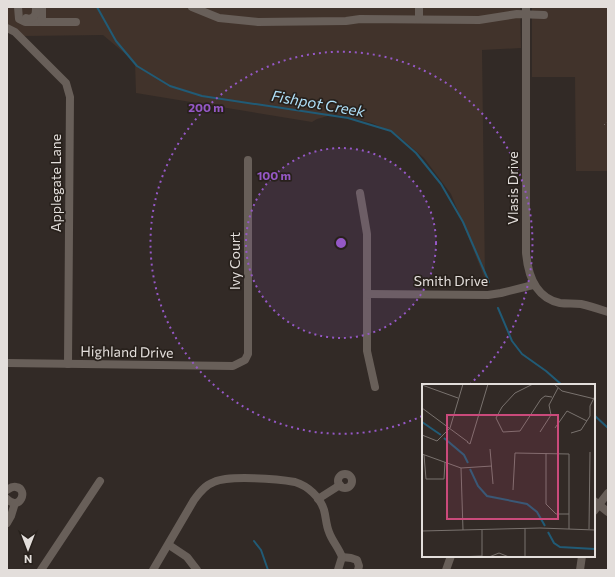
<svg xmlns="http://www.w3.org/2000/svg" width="615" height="577" font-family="Commissioner,sans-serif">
<rect width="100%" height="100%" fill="#322a26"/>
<!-- built -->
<g fill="#41332b">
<path d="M7 7H520L521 48 482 50 485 279 451 194 424 158 396 134 372 123 335 114 317 119 312 122 136 93 135 62 103 35 24 36 7 26Z"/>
<path d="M532 7H608V171H576L575 77H532Z"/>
</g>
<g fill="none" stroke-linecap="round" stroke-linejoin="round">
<!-- stream -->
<g stroke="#215b76" stroke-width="2">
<path d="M97 7 116 41 137 66 170 86 202 96 348 118 391 131 416 153 441 184 463 222 489 282"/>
<path d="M498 308 512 341 522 354 546 371 562 385"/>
<path d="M594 415 608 428"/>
<path d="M254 541 261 550 268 570"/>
</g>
<!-- path -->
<path stroke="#7b7471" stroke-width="1" stroke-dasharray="1 3" stroke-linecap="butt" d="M604 125 608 121"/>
<!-- minor -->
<g stroke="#685f59" stroke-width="8">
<path d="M18 7 19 19 25 22H42"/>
<path d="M42 7V22H76"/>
<path d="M192 7 219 18 258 22 346 21 360 19 479 20 517 14 544 15"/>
<path d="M419 7V19"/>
<path d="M526 7V253C528 275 535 298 560 303 567 304 574 303 581 304 590 306 599 309 608 312"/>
<path d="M26 18 29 19C36 17 36 14 36 7"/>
<path d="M7 28 15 32 66 83 70 97 68 364"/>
<path d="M360 193 367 234V351L375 387"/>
<path d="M367 294 488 295 501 293 533 285"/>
<path d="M7 363 233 366 245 360 248 354V160"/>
<circle cx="345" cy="481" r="7"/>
<path d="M7 490C10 488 12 486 16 487 29 489 20 512 7 499"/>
<path d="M318 499 340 485"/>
<path d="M594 501 608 512"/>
<path d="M594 511 608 493"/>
<path d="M7 523 11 516 15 503"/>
<path d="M169 545 187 557 197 570"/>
<path d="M342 557 351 558 357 560 359 566 358 570"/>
<path d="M41 570 100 481"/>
<path d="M153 570 194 500C199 493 205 485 214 482 229 475 278 479 295 482 308 486 320 497 324 510 326 517 326 525 329 532 332 541 339 548 342 557L338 570"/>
<path d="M446 570 451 556"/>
<path d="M580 570 582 556"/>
</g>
</g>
<!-- distance rings -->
<circle cx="341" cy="243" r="95" fill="#9558c6" fill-opacity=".12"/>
<g fill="none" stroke="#9558c6" stroke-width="2" stroke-dasharray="2 4">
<circle cx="341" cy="243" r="95"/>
<path d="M422 416A191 191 0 1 1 469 385"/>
</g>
<g text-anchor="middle" stroke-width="3.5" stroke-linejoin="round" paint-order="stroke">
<!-- street labels -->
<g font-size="14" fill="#e3dedb" stroke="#28211c">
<text transform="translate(56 183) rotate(-90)" y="5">Applegate Lane</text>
<text transform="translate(513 188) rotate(-90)" y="5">Vlasis Drive</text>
<text transform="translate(235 261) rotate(-90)" y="5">Ivy Court</text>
<text x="451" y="286">Smith Drive</text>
<text transform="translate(127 352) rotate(1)" y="5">Highland Drive</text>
</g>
<!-- water labels -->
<g font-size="15" font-style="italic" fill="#afe0f9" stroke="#28211c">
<text transform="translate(318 104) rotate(10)" y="5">Fishpot Creek</text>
</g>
</g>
<!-- overview -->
<g transform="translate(422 384)">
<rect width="173" height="173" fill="#322a26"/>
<path fill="none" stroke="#215b76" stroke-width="2" d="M0 38 19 51M22 54 42 71 46 79M48 85 56 102 65 112 105 120 115 128 123 142M126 148 132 159 138 163 173 165"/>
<path fill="none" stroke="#79726e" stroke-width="1" d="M111 0 93 9 80 23 74 34 81 48 98 47 119 15 123 12 130 13M132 0 140 7 173 15M0 1 36 14M0 24 46 58M133 44 145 27 165 37M118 48 129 31 127 21 136 4M149 49 159 46 168 32V22L173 12M0 51 15 57 28 44 41 0M45 58 48 60 66 0M68 65 71 100M124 69V120L134 130H147M0 70 39 84 41 146M2 71 4 95H22L23 78M39 84 70 82M91 106 93 69 147 70V145M167 145 168 68M0 147 118 144 173 146M34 173 60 172M60 173V146M67 173 77 169 87 173M103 173V144"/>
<path fill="#ca4a7b" fill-opacity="0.15" stroke="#ca4a7b" stroke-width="2" d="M25 31H136V135H25Z"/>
<rect width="173" height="173" fill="none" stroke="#e3dedb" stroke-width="2"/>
</g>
<circle cx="341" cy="243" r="6" fill="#9558c6" stroke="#28211c" stroke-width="2"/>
<g font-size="12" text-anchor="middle" font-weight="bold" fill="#9558c6" stroke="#28211c" stroke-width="3.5" stroke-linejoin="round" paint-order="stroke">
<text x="206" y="112">200 m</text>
<text x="274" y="180">100 m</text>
</g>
<!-- border -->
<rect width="615" height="577" fill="none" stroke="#e3dedb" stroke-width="16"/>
<!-- north arrow -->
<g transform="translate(28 549) rotate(180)" stroke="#28211c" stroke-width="3" paint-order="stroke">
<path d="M0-3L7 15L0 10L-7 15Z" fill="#e3dedb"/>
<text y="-6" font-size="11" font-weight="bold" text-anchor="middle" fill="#e3dedb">N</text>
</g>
</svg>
